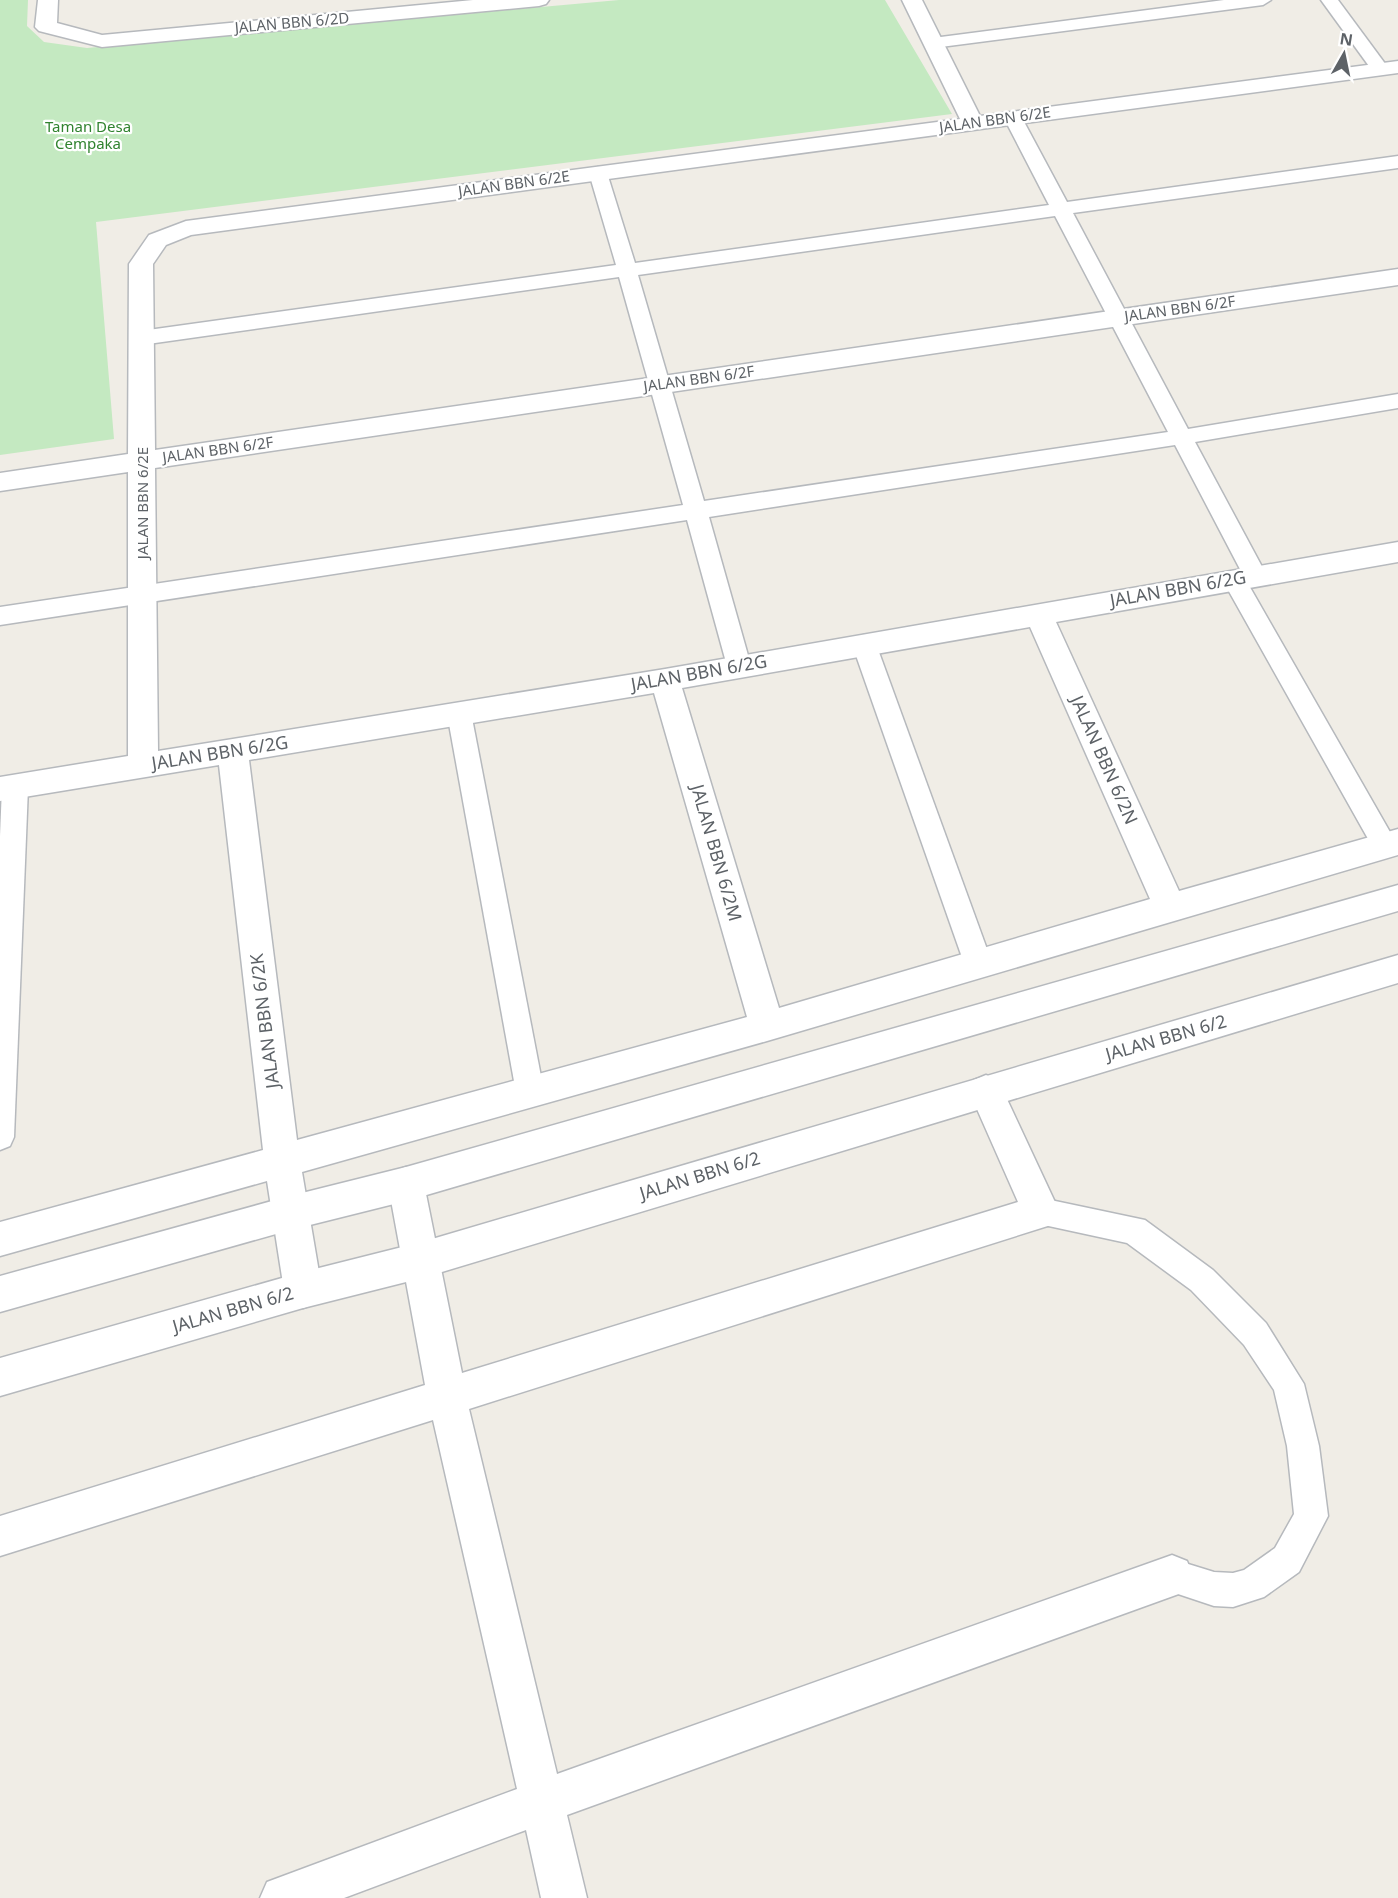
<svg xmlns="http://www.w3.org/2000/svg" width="1398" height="1898" font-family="'Noto Sans',sans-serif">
<rect width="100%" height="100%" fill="#f0ede6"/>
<!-- green -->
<path fill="#c4e9c1" d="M0 0H28L27 26 44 42 87 48 619 0H885L952 114 96 222 114 439 0 455Z"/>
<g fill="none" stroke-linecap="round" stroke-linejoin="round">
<defs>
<g id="service">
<path d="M1224 0H1271L1263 5 933 48 924 43 933 38Z"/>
<path d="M1321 0H1338L1389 69 1386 73H1374Z"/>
<path d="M1013 113 1022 118 1067 202 1398 156V168L1073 213 1188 429 1398 394V408L1195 442 1267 576 1263 582 1255 584 1247 582 1394 839 1398 846 1394 853 1385 857 1376 853 1222 579 1226 573 1234 571 1242 573 1175 445 709 517 751 666 747 672 739 675 731 672 727 666 687 520 0 625V607L683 505 619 277 141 345 134 343 131 338 134 333 141 331 616 265 589 173 598 167 607 173 635 263 1049 205 1004 118ZM1055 216 1168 432 704 501 638 275Z"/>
<path d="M864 635 872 638 876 644 992 963 988 971 978 975 968 971 964 963 852 644 856 638Z"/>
<path d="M459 704 468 706 471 713 544 1092 540 1101 530 1105 520 1101 516 1092 447 713 450 706Z"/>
<path d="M15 777 24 780 28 787 14 1137 10 1146 0 1150V836L2 787 6 780Z"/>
<path d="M1041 1198 1145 1220 1213 1270 1266 1323 1304 1384 1319 1446 1328 1516 1299 1572 1264 1597 1233 1607 1214 1606 1160 1588 1155 1576 1160 1564 1172 1559 1214 1572 1233 1573 1244 1570 1275 1548 1294 1514 1287 1446 1274 1390 1244 1345 1191 1290 1127 1243 1030 1222 1026 1212 1030 1202Z"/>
</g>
<g id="minor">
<path d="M38 0H58L57 23 102 35 473 0H549L546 4 539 6 102 47 39 31 35 27Z"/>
<path d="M902 0H922L980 116 1398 61V73L191 235 166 245 153 264 155 450 1398 269V285L155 468 158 751 665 669 1398 542V562L1056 622 1179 891 1398 829V855L767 1041 302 1172 322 1290 316 1303 303 1308 290 1303 284 1290 267 1181 0 1256V1222L263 1150 219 765 0 801V777L128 756V472L0 491V473L128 454 129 264 149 235 186 221 960 119ZM1030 627 1150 899 779 1008 682 688ZM654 693 747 1017 297 1140 249 760Z"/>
<path d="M986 1075 998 1080 1054 1200 1059 1212 1054 1224 469 1409 557 1774 1172 1555 1187 1561 1193 1576 1187 1591 567 1815 587 1898H541L526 1830 344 1898H260L267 1882 517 1789 433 1420 0 1556V1516L425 1385 388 1184 393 1172 406 1167 419 1172 424 1184 462 1373 1018 1202 969 1091 974 1080Z"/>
</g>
<g id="tertiary">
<path d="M1398 885V911L406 1201 290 1230 0 1312V1276L290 1196 406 1167Z"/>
<path d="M1398 955V983L422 1278 303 1308 0 1396V1358L303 1272 422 1242Z"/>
</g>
</defs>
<!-- service casing -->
<use href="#service" stroke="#b6b9bd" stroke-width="3"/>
<!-- minor casing -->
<use href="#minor" stroke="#b6b9bd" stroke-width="3"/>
<!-- tertiary casing -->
<use href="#tertiary" stroke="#b6b9bd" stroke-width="3"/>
<!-- service -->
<use href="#service" fill="#fff" fill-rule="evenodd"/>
<!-- minor -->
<use href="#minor" fill="#fff" fill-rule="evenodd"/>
<!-- tertiary -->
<use href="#tertiary" fill="#fff" fill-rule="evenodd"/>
</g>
<g text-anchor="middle" stroke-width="4.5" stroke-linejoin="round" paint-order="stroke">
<!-- far-street labels -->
<g font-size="15" fill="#5d6267" stroke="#fff">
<text transform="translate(292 23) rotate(-5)" y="5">JALAN BBN 6/2D</text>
<text transform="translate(995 120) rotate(-8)" y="5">JALAN BBN 6/2E</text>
<text transform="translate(514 184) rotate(-8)" y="5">JALAN BBN 6/2E</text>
<text transform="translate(1180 309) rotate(-8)" y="5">JALAN BBN 6/2F</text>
<text transform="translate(699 379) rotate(-8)" y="5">JALAN BBN 6/2F</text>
<text transform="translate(218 450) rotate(-8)" y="5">JALAN BBN 6/2F</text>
<text transform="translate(143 503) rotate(-90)" y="5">JALAN BBN 6/2E</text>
</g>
<!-- far-park labels -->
<g font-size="15" fill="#318330" stroke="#fff">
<text x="88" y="132">Taman Desa<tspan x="88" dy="17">Cempaka</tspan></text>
</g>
<!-- street labels -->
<g font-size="18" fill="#5d6267" stroke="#fff">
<text transform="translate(1178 589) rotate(-10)" y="6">JALAN BBN 6/2G</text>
<text transform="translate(699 673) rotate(-10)" y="6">JALAN BBN 6/2G</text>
<text transform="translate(220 753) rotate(-9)" y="6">JALAN BBN 6/2G</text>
<text transform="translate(1104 760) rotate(66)" y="6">JALAN BBN 6/2N</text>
<text transform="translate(716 853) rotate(74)" y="6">JALAN BBN 6/2M</text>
<text transform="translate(265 1021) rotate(-97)" y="6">JALAN BBN 6/2K</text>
<text transform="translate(1166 1038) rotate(-16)" y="6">JALAN BBN 6/2</text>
<text transform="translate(700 1176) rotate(-17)" y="6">JALAN BBN 6/2</text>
<text transform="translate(233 1310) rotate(-16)" y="6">JALAN BBN 6/2</text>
</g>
</g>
<!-- north arrow -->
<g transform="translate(1344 54) rotate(9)" stroke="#ffffff" stroke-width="4.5" paint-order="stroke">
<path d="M0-4.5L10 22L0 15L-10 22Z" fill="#5d6267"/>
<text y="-9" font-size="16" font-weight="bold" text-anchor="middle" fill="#5d6267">N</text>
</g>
</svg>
